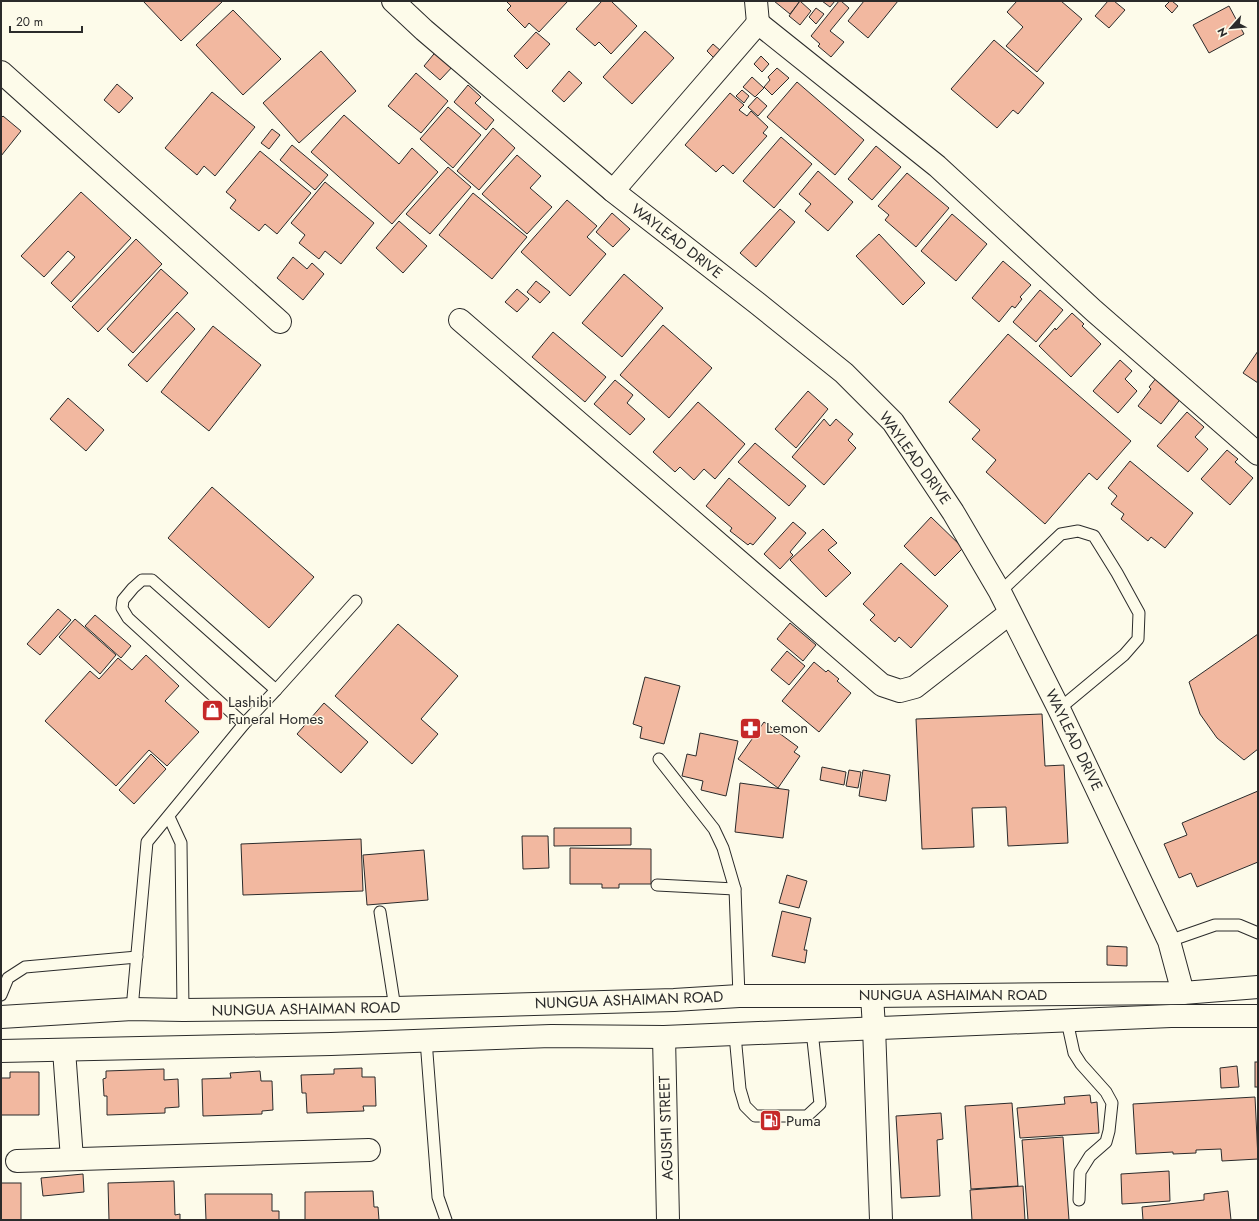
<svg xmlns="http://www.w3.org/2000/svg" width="1259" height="1221" font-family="Jost,sans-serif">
<rect width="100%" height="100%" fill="#fdfbea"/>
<!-- building -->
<g fill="#f2b8a0" stroke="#2b2b2b">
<path d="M143 1H223L181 41Z"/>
<path d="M506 1H568L539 32 529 23 525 28 507 10 511 6Z"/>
<path d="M602 1H611L637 26 611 54 599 42 595 46 576 29Z"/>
<path d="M774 1H800L790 14Z"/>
<path d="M800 1 811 11 800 25 789 16Z"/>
<path d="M822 1H835L830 7Z"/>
<path d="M839 1H841L849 8 830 31 844 42 831 57 818 46 820 44 811 36Z"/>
<path d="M864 1H898L868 38 848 21Z"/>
<path d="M1017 1H1061L1082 19 1037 72 1006 46 1023 27 1007 12Z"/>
<path d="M1108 1H1114L1125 10 1109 28 1095 16Z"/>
<path d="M1170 1H1172L1178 6 1172 13 1165 6Z"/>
<path d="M1229 6 1244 34 1209 53 1193 25Z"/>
<path d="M816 8 824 14 816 24 809 17Z"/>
<path d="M233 10 281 59 243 95 196 45Z"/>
<path d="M645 31 674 58 632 104 603 77Z"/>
<path d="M536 32 550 44 527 69 514 56Z"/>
<path d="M994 40 1044 83 1018 114 1013 110 997 128 951 89Z"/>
<path d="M713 44 721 51 715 59 707 51Z"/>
<path d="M438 49 455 64 440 80 424 66Z"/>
<path d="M321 51 356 91 299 143 263 103Z"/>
<path d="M761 56 769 64 762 72 754 64Z"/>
<path d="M777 68 789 78 772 95 764 87 770 80 768 77Z"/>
<path d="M569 71 582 83 564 102 552 91Z"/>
<path d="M416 73 448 101 421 133 388 106Z"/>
<path d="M752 77 764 88 755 97 743 87Z"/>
<path d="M797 82 864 140 835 175 767 117Z"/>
<path d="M117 84 133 98 119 113 104 100Z"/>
<path d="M468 85 481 97 475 103 494 120 486 130 454 102Z"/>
<path d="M742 90 749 96 744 103 736 96Z"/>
<path d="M212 92 255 127 215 176 204 166 197 175 165 148Z"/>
<path d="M730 93 744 105 739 110 747 116 751 111 768 127 763 133 767 136 733 174 723 165 716 172 685 145Z"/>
<path d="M757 97 767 106 758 116 748 107Z"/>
<path d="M448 107 481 135 453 168 420 139Z"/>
<path d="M344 115 399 164 412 148 438 172 392 224 311 152Z"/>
<path d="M3 116 21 131 1 156V118Z"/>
<path d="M493 128 515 148 479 190 457 171Z"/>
<path d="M272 129 280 135 269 149 261 143Z"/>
<path d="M781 137 812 164 774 208 743 181Z"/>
<path d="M292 145 328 175 315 190 280 160Z"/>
<path d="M876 146 901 167 872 200 848 179Z"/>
<path d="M260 151 311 193 277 234 265 224 259 231 230 208 236 200 226 192Z"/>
<path d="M517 155 541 176 530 188 552 207 527 234 482 194Z"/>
<path d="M448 167 471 187 430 234 406 214Z"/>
<path d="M818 171 853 202 828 231 805 211 811 204 799 194Z"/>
<path d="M907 173 949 208 916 247 885 220 889 215 878 206Z"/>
<path d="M325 182 374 223 341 264 325 251 319 259 299 243 305 235 291 223Z"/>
<path d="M81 192 131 238 71 302 51 283 75 257 68 251 44 277 21 256Z"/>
<path d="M473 193 527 237 492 279 439 235Z"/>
<path d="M567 200 597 226 587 237 606 254 570 296 521 252Z"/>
<path d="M780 209 795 222 756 267 740 253Z"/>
<path d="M612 213 630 229 613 247 596 232Z"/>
<path d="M952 214 987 244 956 281 921 251Z"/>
<path d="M399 221 427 246 403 273 376 248Z"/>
<path d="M879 234 925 283 903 305 856 256Z"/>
<path d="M136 239 162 264 98 332 72 307Z"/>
<path d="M293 257 307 269 312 263 324 274 303 300 277 278Z"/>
<path d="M1003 261 1031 285 1020 297 1022 299 1015 308 1012 306 999 322 972 298Z"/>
<path d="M161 269 188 293 133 353 107 329Z"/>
<path d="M624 274 663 308 622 357 582 323Z"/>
<path d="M536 281 550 292 540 303 527 292Z"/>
<path d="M517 289 529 299 517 312 505 302Z"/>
<path d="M1040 290 1063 310 1036 342 1013 322Z"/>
<path d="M177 312 195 329 147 382 128 365Z"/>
<path d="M1072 313 1084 324 1082 326 1101 344 1071 377 1039 346 1055 328 1056 330Z"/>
<path d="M663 325 712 368 669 418 620 375Z"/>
<path d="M213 326 261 365 209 431 161 392Z"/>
<path d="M553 332 606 377 585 402 532 357Z"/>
<path d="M1008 334 1131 441 1097 480 1089 473 1045 524 986 472 996 460 972 439 980 430 949 402Z"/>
<path d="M1258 351V383L1243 373Z"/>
<path d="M1120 360 1132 371 1125 379 1137 391 1118 413 1093 391Z"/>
<path d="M1157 377 1182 397 1161 424 1138 406 1151 389 1149 387Z"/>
<path d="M615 380 633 395 627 403 645 419 630 435 594 404Z"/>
<path d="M808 391 828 409 796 448 775 429Z"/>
<path d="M68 398 104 430 86 451 50 419Z"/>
<path d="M698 402 745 444 715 479 704 469 694 480 680 467 675 472 653 452Z"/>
<path d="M1187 412 1204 427 1195 437 1208 449 1188 472 1157 446Z"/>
<path d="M824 419 830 426 836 419 853 434 848 440 856 448 824 485 792 457Z"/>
<path d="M755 443 806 486 789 506 738 462Z"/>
<path d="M1227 450 1238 459 1235 462 1253 478 1230 505 1201 479Z"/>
<path d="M1130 461 1193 513 1165 548 1151 537 1148 541 1121 519 1124 514 1111 504 1117 496 1108 488Z"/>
<path d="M729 478 776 518 753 545 750 543 748 545 730 531 732 528 706 506Z"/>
<path d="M212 487 314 577 269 628 168 538Z"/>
<path d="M931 517 963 548 935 576 904 546Z"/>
<path d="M793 522 806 533 790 552 793 555 780 569 764 554Z"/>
<path d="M823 529 837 543 828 550 851 573 826 597 790 560Z"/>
<path d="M901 563 948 606 911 648 899 637 895 642 870 620 875 615 863 604Z"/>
<path d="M58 609 71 620 40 655 27 644Z"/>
<path d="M95 615 131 646 121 658 85 626Z"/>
<path d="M75 619 116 655 100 674 59 637Z"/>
<path d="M790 623 816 645 803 661 777 639Z"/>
<path d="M398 624 458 676 421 719 438 734 412 764 335 696Z"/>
<path d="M1258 634V749L1244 760 1217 738 1200 714 1189 682Z"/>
<path d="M787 651 805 666 789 685 771 670Z"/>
<path d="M146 655 179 686 165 701 199 732 167 766 149 750 116 786 45 721 90 671 99 679 118 658 132 670Z"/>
<path d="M814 662 826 672 828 670 839 679 837 681 851 693 819 732 782 701Z"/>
<path d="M645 677 680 686 664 744 640 738 642 727 633 724Z"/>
<path d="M324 703 368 742 341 773 297 734Z"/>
<path d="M1042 714 1045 766 1064 765 1068 843 1008 846 1006 807 972 808 974 847 922 849 916 719Z"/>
<path d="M764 722 798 747 794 752 800 756 778 788 738 759Z"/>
<path d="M700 733 738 741 726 796 701 790 703 781 682 776 687 754 696 756Z"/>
<path d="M151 754 166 769 134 804 119 790Z"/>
<path d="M822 767 846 772 844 785 820 780Z"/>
<path d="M849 770 861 772 858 788 846 786Z"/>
<path d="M863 770 890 775 886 801 859 796Z"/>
<path d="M740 783 789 790 783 838 735 832Z"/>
<path d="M1258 791V862L1197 887 1191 873 1179 878 1164 844 1187 835 1182 823Z"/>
<path d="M554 828H631V845L554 846Z"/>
<path d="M522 836H548L549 868 523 869Z"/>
<path d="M361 839 363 891 243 895 241 844Z"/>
<path d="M570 848 651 849V884H619V888H602V884H570Z"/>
<path d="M424 850 428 900 367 905 363 855Z"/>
<path d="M787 875 807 881 799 908 779 903Z"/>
<path d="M782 911 811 918 804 950H807L805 963 772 956Z"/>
<path d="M1107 946 1127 947V966L1107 965Z"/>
<rect x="1255" y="1062" width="3" height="25"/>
<path d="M1237 1066 1239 1087 1221 1088 1220 1068Z"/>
<path d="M362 1068V1077H375L376 1106H363L364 1111 307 1113 306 1093H302L301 1075 334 1074V1069Z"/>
<path d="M164 1069V1080L178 1079 179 1107 165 1108V1113L107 1115V1096H104L103 1079 106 1078V1071Z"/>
<path d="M260 1071 261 1081H272L273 1110 262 1111V1114L203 1116 202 1079 231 1078 230 1073Z"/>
<path d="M10 1072H39V1115H1V1078H10Z"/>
<path d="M1090 1095 1091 1103 1097 1102 1099 1133 1020 1138 1017 1108 1065 1104 1064 1097Z"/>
<path d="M1255 1097 1258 1159 1222 1161 1221 1149 1196 1150V1153L1173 1154V1152L1136 1154 1133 1104Z"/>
<path d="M1012 1103 1018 1186 971 1189 965 1106Z"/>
<path d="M941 1113 943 1139 937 1140 940 1196 901 1198 896 1116Z"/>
<path d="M1063 1137 1069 1220H1028L1022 1140Z"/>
<path d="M1169 1171 1170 1201 1122 1204 1121 1174Z"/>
<path d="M83 1174 84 1192 43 1196 41 1178Z"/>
<path d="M174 1181 175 1215 180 1214V1220H109L108 1183Z"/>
<rect x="1" y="1183" width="20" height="37"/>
<path d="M1023 1186 1025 1220H972L970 1190Z"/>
<path d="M373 1191 374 1207H378L379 1220H305V1192Z"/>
<path d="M1228 1191 1231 1220H1143L1142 1207 1204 1200V1194Z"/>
<path d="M205 1194H272V1211H279V1220H206Z"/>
</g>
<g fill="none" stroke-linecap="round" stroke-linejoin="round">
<defs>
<g id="service">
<path d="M1000 592 1061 534 1078 531 1094 536 1117 573 1139 613 1138 639 1124 655 1059 709"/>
<path d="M244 724 128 618 122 608 123 600 133 588 142 580H152L276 690"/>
<path d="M659 759 714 829 723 848 735 889 739 996"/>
<path d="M169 817 181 843 183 1010"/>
<path d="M657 885 735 889"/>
<path d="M380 912 395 1008"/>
<path d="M1169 941 1215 925H1239L1258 933"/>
<path d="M1 995 8 978 25 967 137 957"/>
<path d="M132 1009 147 842 244 724 276 690 356 601"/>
<path d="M1067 1021 1074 1053 1081 1064 1106 1092 1112 1103 1109 1131 1106 1142 1090 1156 1080 1172 1079 1200"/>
<path d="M735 1035 740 1089 745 1106 755 1116H807L820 1104 812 1031"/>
<path d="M426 1040 438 1197 446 1220"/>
</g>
<g id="minor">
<path d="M393 1 424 30 613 191 757 303 844 373 893 422 953 512 1000 592 1059 709 1169 941 1183 993"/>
<path d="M756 1 758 23"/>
<path d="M1 72 280 322"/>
<path d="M613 191 758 23 937 166 1093 310 1258 454"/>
<path d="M460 320 882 685 900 691 915 687 1010 613"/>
<path d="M872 996 874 1027 881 1220"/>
<path d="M664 1037 668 1220"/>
<path d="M64 1050 72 1159"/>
<path d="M17 1161 369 1150"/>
</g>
<g id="primary">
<path d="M1 1017 132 1009 183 1010 395 1008 674 1000 739 996H872L1183 993 1258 987"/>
<path d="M1 1051 331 1044 551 1036 664 1037 1171 1016H1258"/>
</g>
</defs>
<!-- service casing -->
<use href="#service" stroke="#2b2b2b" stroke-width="13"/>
<!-- minor casing -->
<use href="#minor" stroke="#2b2b2b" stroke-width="24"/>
<!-- primary casing -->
<use href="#primary" stroke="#2b2b2b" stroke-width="24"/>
<!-- service -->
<use href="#service" stroke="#fdfbea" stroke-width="11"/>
<!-- minor -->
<use href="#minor" stroke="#fdfbea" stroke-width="22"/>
<!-- primary -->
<use href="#primary" stroke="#fdfbea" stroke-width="22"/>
</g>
<!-- icons -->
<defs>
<symbol id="shop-square" viewBox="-11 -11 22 22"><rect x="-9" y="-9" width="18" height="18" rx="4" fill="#c62828" stroke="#fdfbea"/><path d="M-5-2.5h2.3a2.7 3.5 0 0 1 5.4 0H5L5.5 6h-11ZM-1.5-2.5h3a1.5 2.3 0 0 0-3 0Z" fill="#fff"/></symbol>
<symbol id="pharmacy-square" viewBox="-11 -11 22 22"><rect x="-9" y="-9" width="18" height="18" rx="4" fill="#c62828" stroke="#fdfbea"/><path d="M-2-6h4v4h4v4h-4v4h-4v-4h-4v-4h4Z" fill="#fff"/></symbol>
<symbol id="fuel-square" viewBox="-11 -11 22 22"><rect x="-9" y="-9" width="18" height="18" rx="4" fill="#c62828" stroke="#fdfbea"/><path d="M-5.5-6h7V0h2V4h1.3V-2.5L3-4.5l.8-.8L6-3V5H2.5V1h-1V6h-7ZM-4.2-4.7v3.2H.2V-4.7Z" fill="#fff"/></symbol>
</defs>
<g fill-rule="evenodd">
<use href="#shop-square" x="200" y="698" width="25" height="25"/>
<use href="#pharmacy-square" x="738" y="716" width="25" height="25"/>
<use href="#fuel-square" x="758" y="1108" width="25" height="25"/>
</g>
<g text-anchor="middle" stroke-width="3" stroke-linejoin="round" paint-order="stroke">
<!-- street labels -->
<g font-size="15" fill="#2b2b2b" stroke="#fdfbea">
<text transform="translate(677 241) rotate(38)" y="5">WAYLEAD DRIVE</text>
<text transform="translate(915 458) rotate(54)" y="5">WAYLEAD DRIVE</text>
<text transform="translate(1074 740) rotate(64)" y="5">WAYLEAD DRIVE</text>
<text x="953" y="1000">NUNGUA ASHAIMAN ROAD</text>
<text transform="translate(629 1000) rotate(-2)" y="5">NUNGUA ASHAIMAN ROAD</text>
<text transform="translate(306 1009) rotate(-1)" y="5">NUNGUA ASHAIMAN ROAD</text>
<text transform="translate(666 1128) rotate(-92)" y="5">AGUSHI STREET</text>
</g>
<!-- poi labels -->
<g font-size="15" fill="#2b2b2b" stroke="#fdfbea" text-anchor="start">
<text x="228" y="707">Lashibi<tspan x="228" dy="17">Funeral Homes</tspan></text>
<text x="766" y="733">Lemon</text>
<text x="786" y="1126">Puma</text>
</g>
</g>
<!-- border -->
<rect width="1259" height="1221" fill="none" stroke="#2b2b2b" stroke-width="4"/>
<!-- north arrow -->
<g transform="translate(1231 28) rotate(243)" stroke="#fdfbea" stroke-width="3" paint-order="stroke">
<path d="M0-3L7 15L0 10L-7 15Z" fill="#2b2b2b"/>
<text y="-6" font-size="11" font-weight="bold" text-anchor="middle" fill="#2b2b2b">N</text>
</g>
<!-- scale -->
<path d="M10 26v6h72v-6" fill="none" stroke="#2b2b2b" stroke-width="2"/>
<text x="16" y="26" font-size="12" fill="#2b2b2b" stroke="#fdfbea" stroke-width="3" paint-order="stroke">20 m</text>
</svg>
